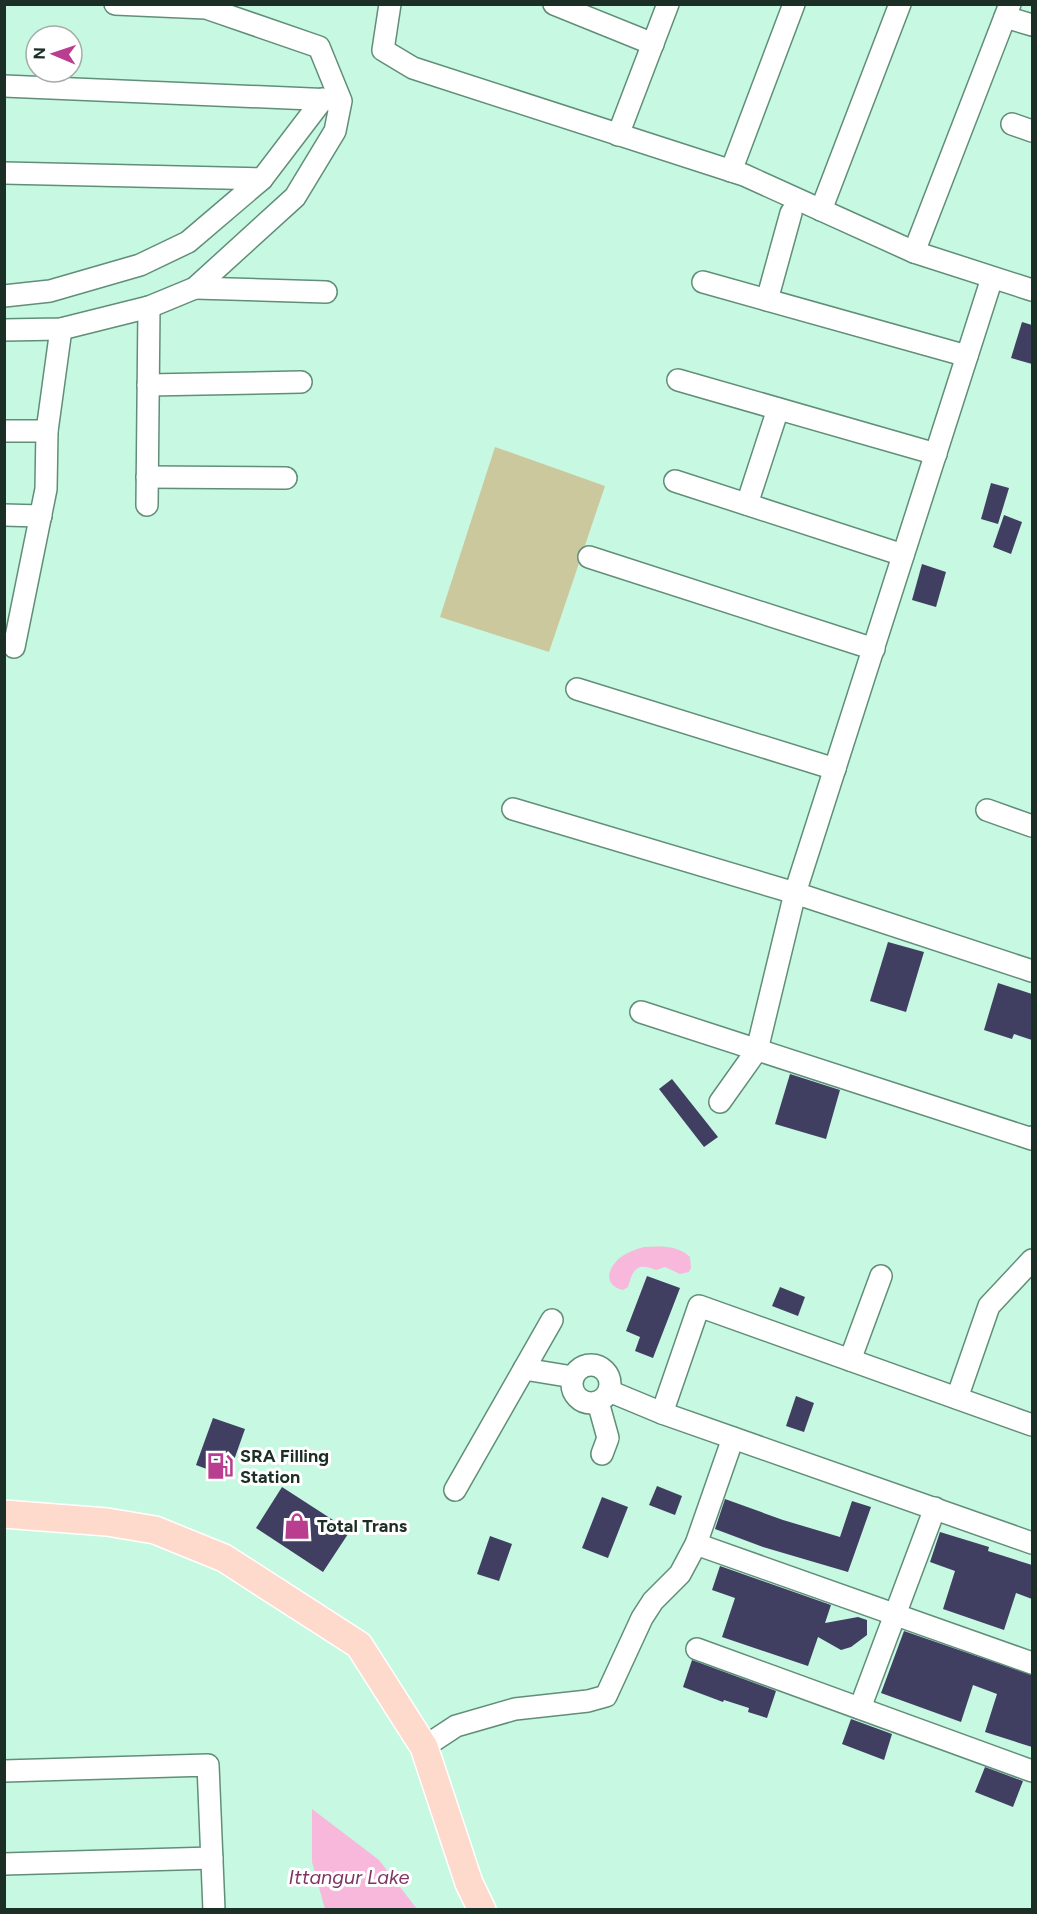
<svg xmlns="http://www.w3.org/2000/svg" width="1037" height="1914" font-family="Figtree,sans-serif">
<rect width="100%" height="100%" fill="#c7f8e1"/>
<!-- green -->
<path fill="#cbc89e" d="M495 447 605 486 549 652 440 617Z"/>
<!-- water -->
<g fill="#f7b8dc">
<path d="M644 1247C660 1246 678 1245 690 1257L691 1268 689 1272 680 1274 665 1267 656 1270C637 1262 633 1269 628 1287L623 1290C602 1285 608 1267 621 1257 628 1252 636 1249 644 1247Z"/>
<path d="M312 1809 379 1860 417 1909H325L312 1862Z"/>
</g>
<!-- building -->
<g fill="#403f62">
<path d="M1022 322 1032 325V364L1011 358Z"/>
<path d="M991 483 1009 488 998 524 981 519Z"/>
<path d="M1004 515 1022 522 1011 554 993 547Z"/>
<path d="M922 564 946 572 936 607 912 600Z"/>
<path d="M888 942 924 952 906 1012 870 1001Z"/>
<path d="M998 983 1032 994V1040L1014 1034 1012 1039 984 1030Z"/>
<path d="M790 1074 840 1090 826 1139 775 1124Z"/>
<path d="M672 1079 718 1137 704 1147 659 1089Z"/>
<path d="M647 1276 680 1288 653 1358 635 1351 640 1337 626 1331Z"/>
<path d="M780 1287 805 1297 798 1316 772 1306Z"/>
<path d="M796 1396 814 1403 804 1432 786 1426Z"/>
<path d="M213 1418 245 1429 228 1477 196 1465Z"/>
<path d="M657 1486 682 1496 675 1515 649 1505Z"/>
<path d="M282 1487 350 1531 323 1572 256 1528Z"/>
<path d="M602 1497 628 1507 608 1558 582 1548Z"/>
<path d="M725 1499 783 1520 840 1537 852 1501 871 1507 848 1572 763 1547 715 1529Z"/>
<path d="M940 1532 989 1547 988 1551 1032 1565V1599L1016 1593 1004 1630 943 1609 955 1571 930 1562Z"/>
<path d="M490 1536 512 1544 499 1581 477 1574Z"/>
<path d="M720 1566 831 1605 825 1623 858 1617 867 1620V1635L851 1647 841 1650 818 1637 808 1666 722 1637 735 1598 712 1590Z"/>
<path d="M904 1631 1032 1675V1747L985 1732 997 1694 973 1685 961 1722 881 1693Z"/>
<path d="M692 1660 776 1691 767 1718 748 1712 749 1708 724 1700 723 1702 683 1687Z"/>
<path d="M851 1719 892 1734 884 1760 842 1744Z"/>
<path d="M985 1767 1023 1781 1013 1807 975 1792Z"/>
</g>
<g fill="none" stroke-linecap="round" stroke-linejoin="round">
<defs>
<g id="minor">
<path d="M390 4 383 50 413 68 744 175 914 252 1032 290"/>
<path d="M554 4 653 44"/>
<path d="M1005 17 1032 25"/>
<path d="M4 86 334 100"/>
<path d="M1012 124 1032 131"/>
<path d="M618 135 668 4"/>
<path d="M731 171 794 4"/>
<path d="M4 173 262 179"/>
<path d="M821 210 900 4"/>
<path d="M914 252 1010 4"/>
<path d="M703 282 967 356"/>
<path d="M195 288 326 292"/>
<path d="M4 296 50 291 140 265 188 242 262 179 323 99"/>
<path d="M767 300 791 213"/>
<path d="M4 330 61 329 149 307 195 288 295 197 335 131 341 101 319 47 206 8 115 4"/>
<path d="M678 380 936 454"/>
<path d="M148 385 301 382"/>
<path d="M4 431H47"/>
<path d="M147 477 286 478"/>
<path d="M675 481 903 555"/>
<path d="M747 504 778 409"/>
<path d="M147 505 149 307"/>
<path d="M4 515 41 516"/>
<path d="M589 557 874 649"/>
<path d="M14 647 46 489 47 431 61 329"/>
<path d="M577 689 835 769"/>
<path d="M513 809 795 893 1032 971"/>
<path d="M987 810 1032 826"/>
<path d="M641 1012 1032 1139V1137"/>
<path d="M720 1102 757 1050 795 893 992 278"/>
<path d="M850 1360 881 1276"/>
<circle cx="591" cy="1384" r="19"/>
<path d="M524 1369 573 1377"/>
<path d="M609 1391 662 1413 1032 1543"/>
<path d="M957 1398 989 1306 1032 1260"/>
<path d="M598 1402 608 1438 602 1454"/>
<path d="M662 1413 699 1306 1032 1425"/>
<path d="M455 1490 552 1320"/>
<path d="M696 1544 1032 1663"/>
<path d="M697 1649 1032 1771"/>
<path d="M860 1708 935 1508"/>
<path d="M424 1747 456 1726 515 1709 588 1701 606 1696 642 1618 653 1601 680 1574 696 1544 733 1438"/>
<path d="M4 1771 208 1765 214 1910"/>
<path d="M4 1864 212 1858"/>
</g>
<path id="major" d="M4 1514 107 1522 155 1530 224 1558 359 1645 424 1747 469 1883 482 1910"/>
</defs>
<!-- minor casing -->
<use href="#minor" stroke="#618e79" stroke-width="24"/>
<!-- major casing -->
<use href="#major" stroke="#fff" stroke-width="30"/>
<!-- minor -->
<use href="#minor" stroke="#fff" stroke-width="21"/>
<!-- major -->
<use href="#major" stroke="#fddacc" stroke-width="27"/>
</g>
<!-- icons -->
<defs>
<symbol id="fuel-bare" viewBox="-9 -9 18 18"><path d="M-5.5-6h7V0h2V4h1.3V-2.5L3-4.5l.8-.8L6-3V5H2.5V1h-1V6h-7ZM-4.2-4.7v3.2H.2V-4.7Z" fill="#b93e8f" stroke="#fff" stroke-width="2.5" paint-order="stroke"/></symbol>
<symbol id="shop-bare" viewBox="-9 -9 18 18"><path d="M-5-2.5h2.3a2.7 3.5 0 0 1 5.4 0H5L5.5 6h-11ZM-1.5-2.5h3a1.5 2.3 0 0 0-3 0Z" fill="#b93e8f" stroke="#fff" stroke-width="2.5" paint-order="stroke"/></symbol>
</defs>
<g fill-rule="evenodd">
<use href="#fuel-bare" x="201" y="1447" width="38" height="38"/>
<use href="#shop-bare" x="278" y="1507" width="38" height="38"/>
</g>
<g text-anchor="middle" stroke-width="6" stroke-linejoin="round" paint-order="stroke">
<!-- poi labels -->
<g font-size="18" font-weight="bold" fill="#1c2f26" stroke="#fff" text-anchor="start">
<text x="240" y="1462">SRA Filling<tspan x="240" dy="21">Station</tspan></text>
<text x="317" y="1532">Total Trans</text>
</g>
<!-- water labels -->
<g font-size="20" font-style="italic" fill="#7e3563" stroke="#fff">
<text x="349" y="1884">Ittangur Lake</text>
</g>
</g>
<!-- border -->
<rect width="1037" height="1914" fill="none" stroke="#1c2f26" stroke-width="12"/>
<!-- north arrow -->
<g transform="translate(54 54) rotate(272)"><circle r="28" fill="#ffffff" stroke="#a4aca8" stroke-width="1.5"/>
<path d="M0-4.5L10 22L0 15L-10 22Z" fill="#b93e8f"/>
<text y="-9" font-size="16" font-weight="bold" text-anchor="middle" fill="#1c2f26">N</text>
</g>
</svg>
